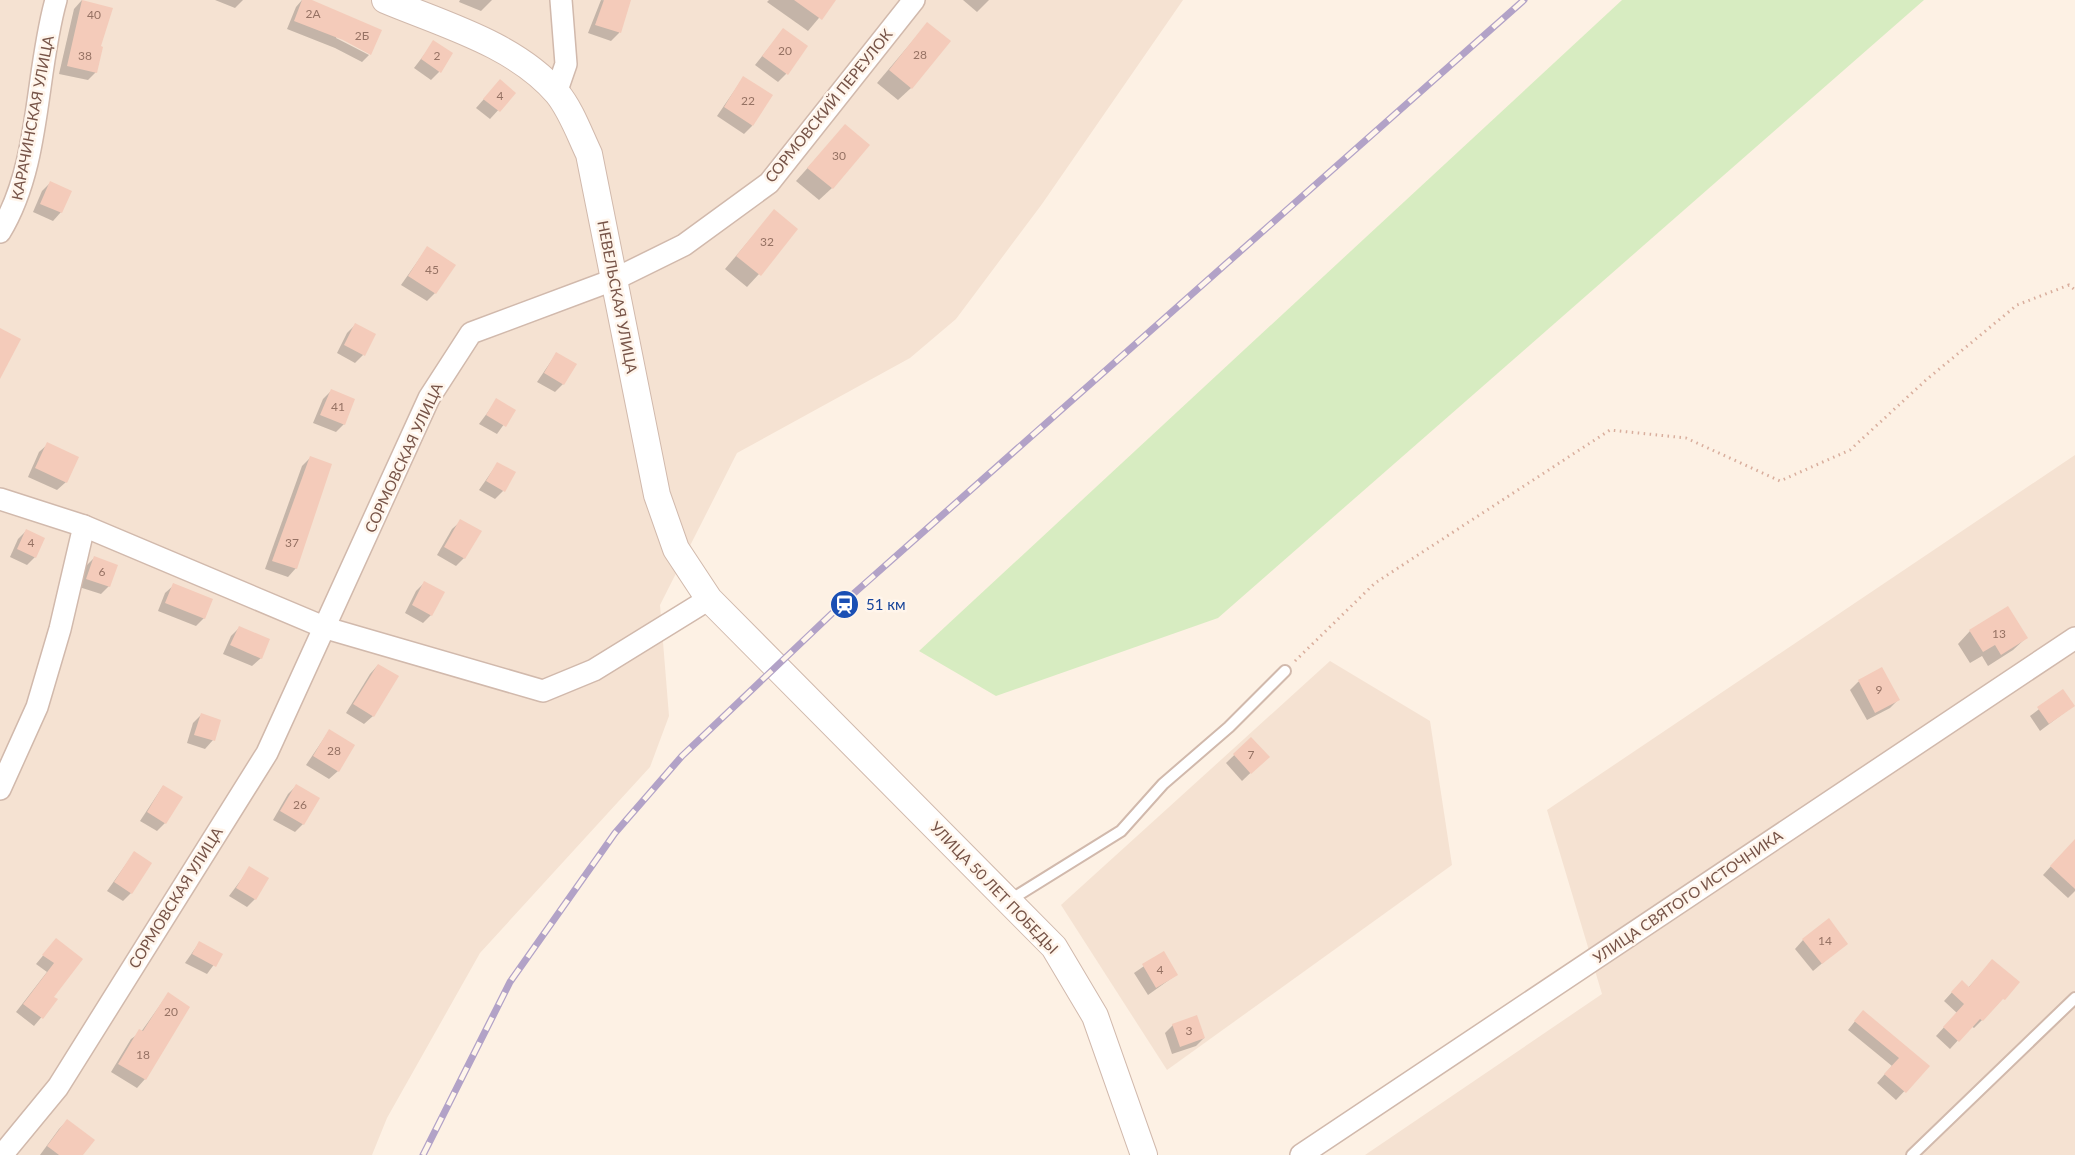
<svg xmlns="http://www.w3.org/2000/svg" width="2075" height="1155" font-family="Lato,sans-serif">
<rect width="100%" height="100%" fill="#fdf1e4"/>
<!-- residential -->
<g fill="#f5e2d2">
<path d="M0 0H1183L1042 204 956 319 910 358 737 453 660 605 669 716 650 767 480 953 387 1118 372 1155H0Z"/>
<path d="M2075 455V1155H1365L1602 994 1547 810Z"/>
<path d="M1330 661 1430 721 1452 865 1167 1070 1061 905Z"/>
</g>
<!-- green -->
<path fill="#d7ecc1" d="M1622 0H1924L1218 618 996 696 919 651Z"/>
<!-- shadow -->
<g fill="#0003">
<path d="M82 0 96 72 88 80 59 74 74 9Z"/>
<path d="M215 0H243L235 8Z"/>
<path d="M302 0 380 31 370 54 337 35 336 38 369 55 362 62 335 48 287 29 296 7Z"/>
<path d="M460 0H492L481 11 459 2Z"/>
<path d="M601 0 629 2 619 33 611 41 588 33Z"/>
<path d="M769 0H834L808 31 767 2Z"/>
<path d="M963 0H989L977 12Z"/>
<path d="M927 24 911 88 898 100 877 83Z"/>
<path d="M783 30 786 74 778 82 755 65Z"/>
<path d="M434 42 439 72 431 80 414 68Z"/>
<path d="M743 78 752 126 744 134 717 116Z"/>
<path d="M500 81 514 93 490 119 476 108Z"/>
<path d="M845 126 832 188 819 200 796 181Z"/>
<path d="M50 183 61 212 53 221 33 212 42 191Z"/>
<path d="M774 211 759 274 747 287 725 269Z"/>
<path d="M427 248 435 293 427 301 401 285Z"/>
<path d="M355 325 363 355 355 363 337 353 347 333Z"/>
<path d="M556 354 563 384 555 392 537 382Z"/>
<path d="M331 391 344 424 336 432 313 423 323 399Z"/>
<path d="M497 400 514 410 497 434 479 424Z"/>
<path d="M48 444 66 482 57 490 28 477 39 452Z"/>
<path d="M310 458 296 568 288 577 265 569 302 466Z"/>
<path d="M497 464 503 491 495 499 479 490Z"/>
<path d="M461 521 464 558 456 566 437 555 452 529Z"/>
<path d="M26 531 35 557 27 565 10 557 18 539Z"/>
<path d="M94 558 109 586 101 594 79 587 86 566Z"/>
<path d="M424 583 431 615 423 623 405 613 416 591Z"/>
<path d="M174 585 204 618 196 626 158 611 165 593Z"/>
<path d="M239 628 261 658 252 666 223 654 231 636Z"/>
<path d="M1970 631 2026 638 2013 650 1988 666 1982 656 1970 663 1958 644Z"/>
<path d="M378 665 373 716 364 724 346 713 370 674Z"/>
<path d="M1881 669 1898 700 1890 708 1867 720 1850 690 1858 682Z"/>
<path d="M2063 691 2073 706 2040 731 2030 716Z"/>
<path d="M201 715 213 740 205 749 187 743 193 723Z"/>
<path d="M329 731 338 771 329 779 306 765Z"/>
<path d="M1251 739 1267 757 1242 781 1226 763Z"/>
<path d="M163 786 165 823 157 831 140 821Z"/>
<path d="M296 786 303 824 295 832 273 820 288 794Z"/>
<path d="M2075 849V891L2068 898 2043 875 2063 853Z"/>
<path d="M134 853 131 893 123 901 107 891Z"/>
<path d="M250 868 255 899 247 907 229 896Z"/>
<path d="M56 940 52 997 56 1000 34 1026 16 1012 47 972 36 964Z"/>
<path d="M1803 940 1846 943 1813 971 1795 949Z"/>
<path d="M199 943 221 955 207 974 185 963Z"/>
<path d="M1163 953 1176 975 1148 995 1134 973Z"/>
<path d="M1992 961 2017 982 1995 1007 1974 1028 1971 1026 1950 1049 1936 1036 1957 1013 1944 1001 1954 990 1968 988Z"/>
<path d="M168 994 188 1007 145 1079 137 1088 111 1072 131 1039 141 1032Z"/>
<path d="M1856 1020 1928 1066 1896 1100 1877 1083 1892 1066 1848 1030Z"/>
<path d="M1173 1025 1204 1038 1196 1046 1172 1054 1165 1033Z"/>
<path d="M67 1121 82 1155H40L59 1129Z"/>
</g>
<!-- building -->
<g fill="#f4cbba">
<path d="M82 0 113 8 101 46 103 47 97 73 67 66Z"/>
<path d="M302 0H312L382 30 371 55 343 40 294 21Z"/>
<path d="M604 0H631L621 33 595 25Z"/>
<path d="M794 0H836L822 20Z"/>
<path d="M927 22 951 41 912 89 889 70Z"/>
<path d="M783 28 808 46 788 75 762 56Z"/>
<path d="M433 40 453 53 441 73 421 59Z"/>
<path d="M743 76 773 95 753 126 724 107Z"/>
<path d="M500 79 516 93 500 112 483 99Z"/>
<path d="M845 124 870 145 833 189 807 168Z"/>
<path d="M50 181 72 191 62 213 40 204Z"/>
<path d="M774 209 798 229 761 276 736 256Z"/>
<path d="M427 246 456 265 436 294 408 276Z"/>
<path d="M355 323 376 334 365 356 344 345Z"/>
<path d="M0 328 21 339 0 379Z"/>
<path d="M556 352 577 364 564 385 544 373Z"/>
<path d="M331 389 355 399 345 425 320 415Z"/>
<path d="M496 398 516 410 506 427 486 415Z"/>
<path d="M47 442 79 457 67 483 35 468Z"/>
<path d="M310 456 332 464 297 569 272 561Z"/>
<path d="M497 462 516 472 505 492 486 481Z"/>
<path d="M460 519 482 531 465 559 444 547Z"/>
<path d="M26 529 45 538 36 558 17 549Z"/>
<path d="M94 556 118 565 110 587 86 579Z"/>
<path d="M424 581 445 592 432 616 412 605Z"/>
<path d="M173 583 213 599 205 619 165 603Z"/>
<path d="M2008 606 2028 638 2001 655 1995 645 1983 652 1969 630Z"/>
<path d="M239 626 270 639 262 659 230 645Z"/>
<path d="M378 664 399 676 374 717 353 704Z"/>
<path d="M1882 667 1900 700 1875 713 1858 680Z"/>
<path d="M2063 689 2075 706 2049 724 2037 707Z"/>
<path d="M201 713 221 720 215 741 194 735Z"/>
<path d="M329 729 355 745 339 772 313 756Z"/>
<path d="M1251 737 1270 757 1251 774 1233 754Z"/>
<path d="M296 784 320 798 304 825 280 811Z"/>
<path d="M163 785 183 797 166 824 147 812Z"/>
<path d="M2075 839V889L2050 866Z"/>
<path d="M134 851 152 863 132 894 114 882Z"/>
<path d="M249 866 269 878 256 900 236 888Z"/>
<path d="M1829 918 1848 944 1822 964 1802 939Z"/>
<path d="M56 938 83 959 54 997 58 999 43 1019 23 1004 54 963 42 955Z"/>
<path d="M199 941 223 954 216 967 192 954Z"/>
<path d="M1164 951 1178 975 1156 988 1142 964Z"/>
<path d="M1992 959 2020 982 2005 1000 2003 999 1983 1021 1980 1019 1959 1042 1943 1027 1964 1004 1951 992 1962 980 1969 987Z"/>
<path d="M168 992 190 1007 146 1080 118 1064 139 1029 143 1031Z"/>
<path d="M1863 1010 1930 1066 1906 1093 1884 1074 1899 1058 1854 1021Z"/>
<path d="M1197 1015 1205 1038 1180 1047 1172 1024Z"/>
<path d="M67 1119 95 1140 83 1155H59L47 1146Z"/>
</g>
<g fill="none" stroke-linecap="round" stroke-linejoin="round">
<defs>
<g id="service">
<path d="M1010 900 1121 831 1163 784 1229 727 1285 671"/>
<path d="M1912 1155 2075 998"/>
</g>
<g id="minor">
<path d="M556 93 566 64 561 0"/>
<path d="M0 232C41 165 35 74 56 0"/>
<path d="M0 499 84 526 326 628 543 691 594 670 709 599"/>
<path d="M0 789 37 707 60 629 84 526"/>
<path d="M2 1155 58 1087 267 753 429 398 471 333 613 280 684 245 769 183 914 0"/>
<path d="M1301 1155 2075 638"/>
</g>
<path id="tertiary" d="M385 0C442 24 515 44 557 93 571 110 579 133 589 154L657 495 676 549 709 599 1054 947 1095 1016 1144 1155"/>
</defs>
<!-- service casing -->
<use href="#service" stroke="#d1b9ac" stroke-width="14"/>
<!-- minor casing -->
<use href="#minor" stroke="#d1b9ac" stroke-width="24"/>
<!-- tertiary casing -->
<use href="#tertiary" stroke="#d1b9ac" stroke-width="28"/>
<!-- path -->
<path stroke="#d9ae9d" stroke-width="3" stroke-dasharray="1.5 4.5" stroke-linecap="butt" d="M1295 661 1375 583 1610 430 1686 438 1780 481 1850 450 1926 380 2017 305 2069 285 2075 290"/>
<!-- service -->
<use href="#service" stroke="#fff" stroke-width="10"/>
<!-- minor -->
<use href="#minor" stroke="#fff" stroke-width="21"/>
<!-- tertiary -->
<use href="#tertiary" stroke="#fff" stroke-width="26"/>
<defs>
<path id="rail" d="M423 1155 510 982 615 833 682 756 843 603 1524 0"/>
</defs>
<!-- rail casing -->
<use href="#rail" stroke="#b2a2c7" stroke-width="7"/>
<!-- rail -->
<use href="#rail" stroke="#fff5eb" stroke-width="4.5" stroke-dasharray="14" stroke-linecap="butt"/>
</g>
<!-- icons -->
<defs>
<symbol id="station-disc" viewBox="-11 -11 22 22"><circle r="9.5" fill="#1a4fb4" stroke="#fff5eb"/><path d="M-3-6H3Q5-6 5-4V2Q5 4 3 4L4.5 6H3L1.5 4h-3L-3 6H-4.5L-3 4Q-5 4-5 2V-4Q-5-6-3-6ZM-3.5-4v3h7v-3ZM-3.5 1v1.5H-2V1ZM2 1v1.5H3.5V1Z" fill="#fff"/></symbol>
</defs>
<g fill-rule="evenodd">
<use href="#station-disc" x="828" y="588" width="33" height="33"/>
</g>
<g text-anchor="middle" stroke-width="5" stroke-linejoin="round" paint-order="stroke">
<!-- number labels -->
<g font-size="12" fill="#967264">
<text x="313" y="18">2А</text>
<text x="94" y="19">40</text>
<text x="362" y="40">2Б</text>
<text x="785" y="55">20</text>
<text x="920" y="59">28</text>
<text x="85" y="60">38</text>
<text x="437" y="60">2</text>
<text x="500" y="100">4</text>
<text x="748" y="105">22</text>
<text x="839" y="160">30</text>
<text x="767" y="246">32</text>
<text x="432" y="274">45</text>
<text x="338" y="411">41</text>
<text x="31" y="547">4</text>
<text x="292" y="547">37</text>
<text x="102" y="576">6</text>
<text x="1999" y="638">13</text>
<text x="1879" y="694">9</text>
<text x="334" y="755">28</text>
<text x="1251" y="759">7</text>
<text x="300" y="809">26</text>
<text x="1825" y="945">14</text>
<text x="1160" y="974">4</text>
<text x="171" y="1016">20</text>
<text x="1189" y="1035">3</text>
<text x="143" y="1059">18</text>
</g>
<!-- street labels -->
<g font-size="15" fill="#775448" stroke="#fff5eb">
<text transform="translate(829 106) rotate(-51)" y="5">СОРМОВСКИЙ ПЕРЕУЛОК</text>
<text transform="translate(33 118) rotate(-79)" y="5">КАРАЧИНСКАЯ УЛИЦА</text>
<text transform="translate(617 297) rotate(79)" y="5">НЕВЕЛЬСКАЯ УЛИЦА</text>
<text transform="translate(404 458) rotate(-65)" y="5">СОРМОВСКАЯ УЛИЦА</text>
<text transform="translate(994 888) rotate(46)" y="5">УЛИЦА 50 ЛЕТ ПОБЕДЫ</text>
<text transform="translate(1688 897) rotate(-34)" y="5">УЛИЦА СВЯТОГО ИСТОЧНИКА</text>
<text transform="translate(176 898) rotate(-58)" y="5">СОРМОВСКАЯ УЛИЦА</text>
</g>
<!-- transit labels -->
<g font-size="15" fill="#164399" stroke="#fff5eb" text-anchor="start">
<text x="866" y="610">51 км</text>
</g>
</g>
</svg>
